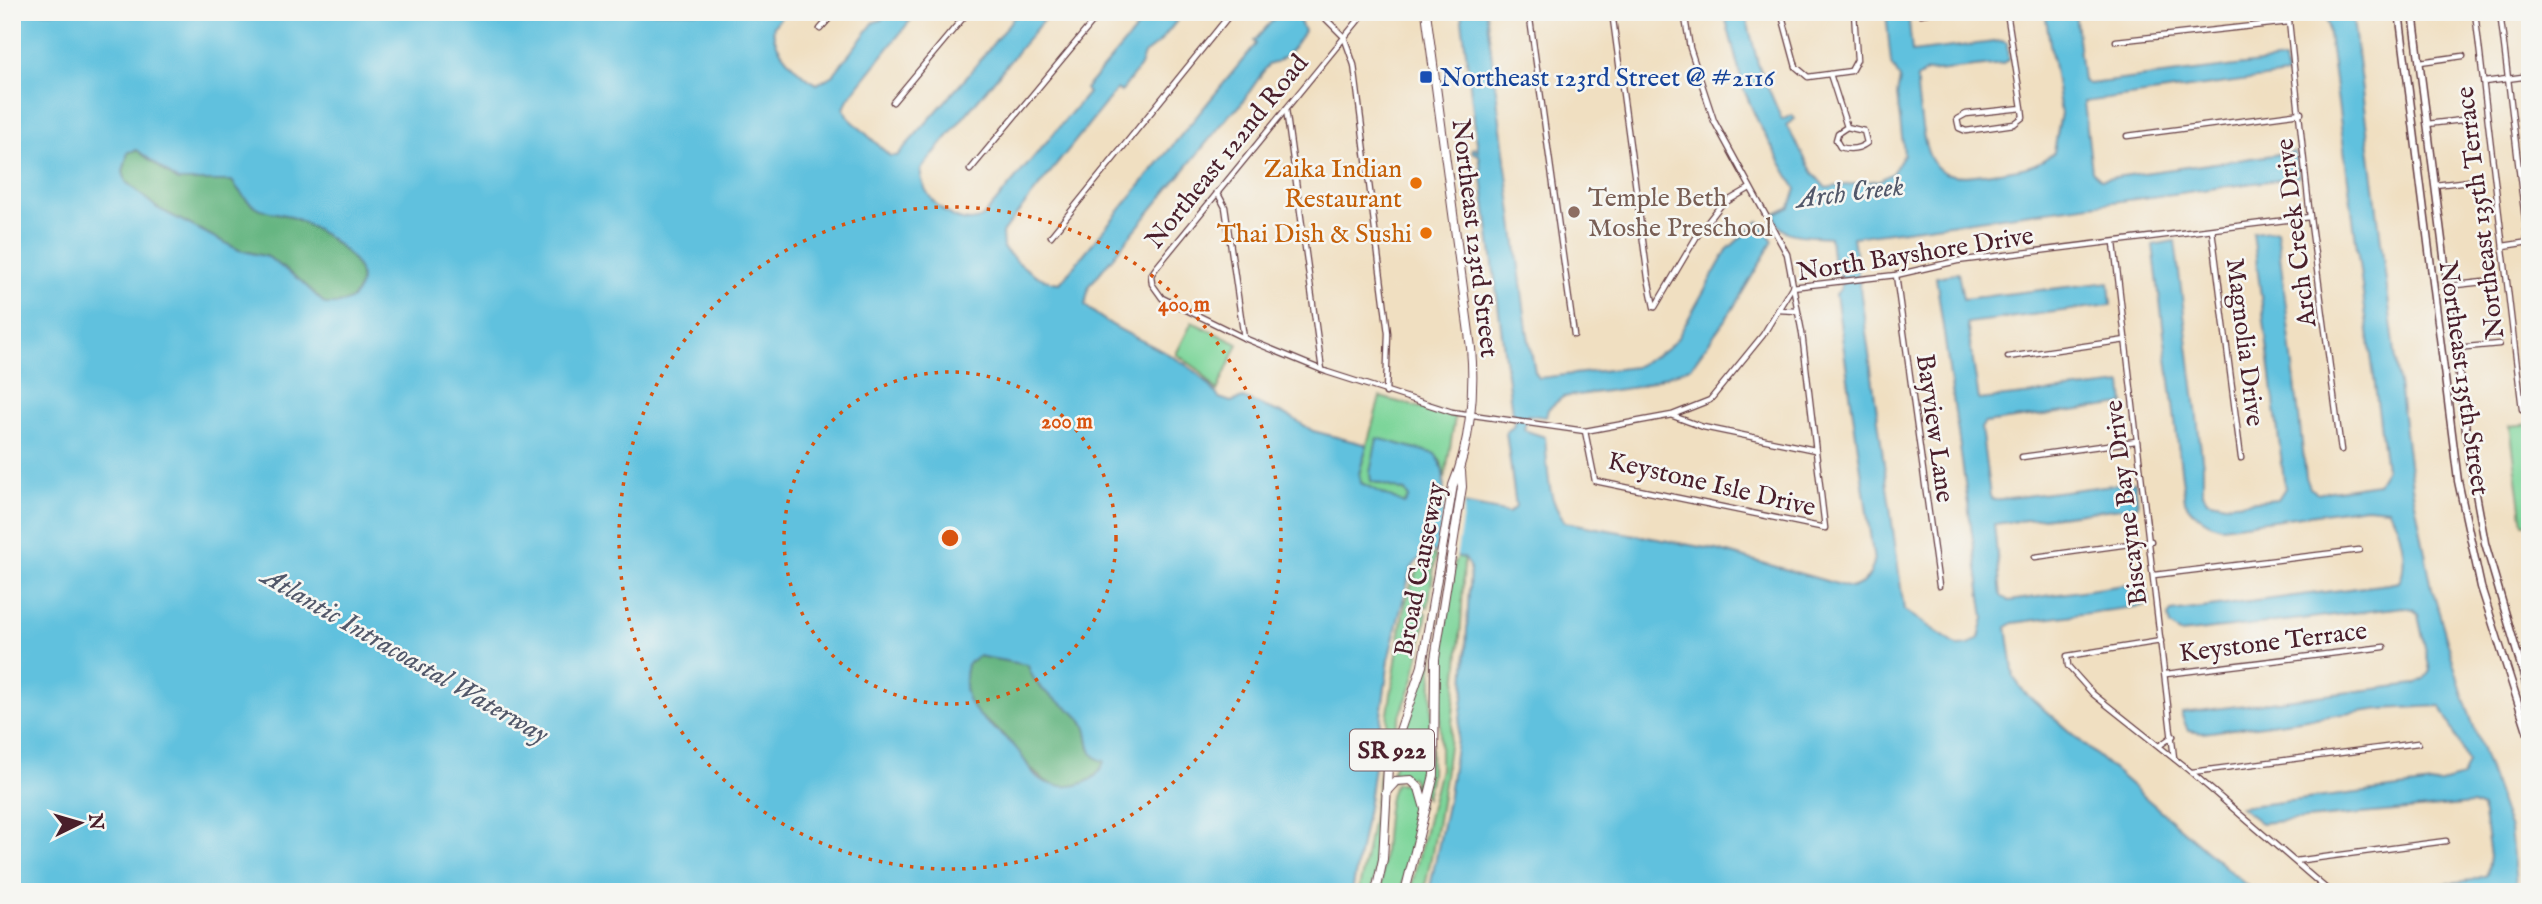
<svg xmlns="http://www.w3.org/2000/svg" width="2542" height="904" font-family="'IM FELL English',serif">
<rect width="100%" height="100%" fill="#f6f6f2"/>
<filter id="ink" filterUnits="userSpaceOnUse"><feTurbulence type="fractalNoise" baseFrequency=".0143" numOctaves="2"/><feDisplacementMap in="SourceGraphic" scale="14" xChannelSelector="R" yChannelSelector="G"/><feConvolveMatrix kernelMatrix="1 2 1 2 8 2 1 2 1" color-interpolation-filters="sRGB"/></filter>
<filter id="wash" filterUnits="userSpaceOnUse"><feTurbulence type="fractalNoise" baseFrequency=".00686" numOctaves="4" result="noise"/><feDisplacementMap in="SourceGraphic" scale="28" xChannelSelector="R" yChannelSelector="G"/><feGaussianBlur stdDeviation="1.57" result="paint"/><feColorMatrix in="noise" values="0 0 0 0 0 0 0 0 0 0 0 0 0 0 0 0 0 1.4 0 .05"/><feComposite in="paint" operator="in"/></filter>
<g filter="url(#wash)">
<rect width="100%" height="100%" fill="#f0dfc1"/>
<!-- green -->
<g fill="#7dd59a" stroke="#647a62" stroke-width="2">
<path d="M1192 322 1238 344 1217 391 1199 370 1176 354Z"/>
<path d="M1380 397 1455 417 1445 479 1441 462 1435 455 1377 439 1371 481 1405 491 1409 498 1404 505 1361 483 1359 474Z"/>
<path d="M2530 424V540L2528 524H2523L2510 426Z"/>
<path d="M1436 554 1428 607 1424 606 1423 612 1427 613 1414 679 1389 745 1382 773 1375 877 1371 892H1358C1375 824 1381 752 1393 682 1400 641 1400 588 1428 556Z"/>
<path d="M1456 556 1464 558C1461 670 1448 781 1424 892H1410L1440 769V660Z"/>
<path d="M1444 562 1432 652 1431 775 1426 798 1411 777H1399L1390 782 1401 735 1425 669Z"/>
<path d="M1396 783 1414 784 1421 805 1401 892H1380C1385 868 1384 795 1396 783Z"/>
</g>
<!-- forest -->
<g fill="#66b682" stroke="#586a56" stroke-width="2">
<path d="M137 150 178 181H232C238 189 245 199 253 205 265 213 277 212 289 216 313 225 382 264 354 296 347 305 335 304 325 304L302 282 268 257 239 250 157 208 126 182 123 172 128 152Z"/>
<path d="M978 656 1028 665C1038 700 1067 697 1083 722 1093 736 1083 756 1105 761 1101 772 1094 779 1083 783 1040 801 1024 753 999 731 986 720 972 714 966 696 962 686 964 675 967 664Z"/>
</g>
<!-- water -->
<g fill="#60c1de" stroke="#557084" stroke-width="2" fill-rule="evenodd">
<path d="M12 12H785L774 26C769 47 801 76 817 84L833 75 874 22 881 20 888 12H917L848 99 844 109 848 117 890 156H897L965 79 1018 12H1050L921 169C918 196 958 233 983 217L1088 93 1085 89 1151 12H1184L1159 43 1144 54 1140 66 1121 92 1117 89 1002 233 1003 248C1018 263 1038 282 1060 283L1256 44 1254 41 1280 12 1297 15 1304 31C1295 46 1285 61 1268 65L1238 108 1230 114 1089 286 1085 305C1125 343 1188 349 1219 398L1231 402 1243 398 1291 417 1313 431 1367 445 1359 474 1361 483 1404 504 1409 498 1405 491 1371 481 1370 473 1377 438 1435 454C1446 468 1444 484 1443 500L1509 513 1516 507 1506 432 1513 427 1515 417 1512 413 1479 155 1472 152 1473 148 1478 151 1461 12H1486L1527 330 1535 372 1539 378 1635 367 1666 350 1677 339 1727 250 1759 221 1773 241 1732 310 1691 367 1637 387 1563 397 1548 409 1546 417 1527 415 1524 430 1545 437C1548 466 1546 499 1565 522L1717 550 1851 588C1867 583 1870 577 1874 562L1836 294 1841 289 1840 273 1834 275 1830 237C1810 235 1777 240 1775 214L1790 207 1796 189 1759 124 1744 90 1724 12H1745L1758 64 1782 120 1792 115 1795 119 1786 125 1813 173 1826 188 1880 180 1892 173 1904 154 1897 95 1900 78 1891 63 1886 12H1908L1912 52 2002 41 2007 43 2008 60 2003 64 1927 72 1917 78C1916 94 1920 111 1922 127 1930 182 1950 179 1999 172 2021 169 2037 167 2054 152L2061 113 2045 12H2075L2083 81 2089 84 2284 60 2287 75 2084 102 2092 171 2101 179 2295 152 2299 177 1853 237 1904 610 1958 646 1969 645 1979 638 1984 618 1936 277 1958 273 1963 299 2109 282 2111 305 1967 323 1979 400 2122 384 2124 404 1985 423 1981 428 1990 496 1993 500 2135 482 2138 506 1994 524 2001 596 2009 601 2124 585 2147 587 2150 605 2013 623 2007 627 2014 678 2025 693 2254 892H1429L1449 795 1464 691 1470 567 1464 558 1431 551 1422 555 1411 569 1390 652 1369 802 1352 892H12ZM137 150 178 181H232C238 189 245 200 253 205 265 213 276 212 289 216 313 225 382 264 354 296 347 305 335 304 325 304L302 282 268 257 239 250 157 208 126 182 123 172 128 152ZM978 656 1028 665C1036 694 1059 698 1080 718 1094 732 1082 756 1104 761 1097 787 1062 792 1041 780 1029 773 1024 755 1014 746 987 719 956 710 967 664Z"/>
<path d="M2326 12H2352L2412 487 2432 588 2463 696 2510 829 2517 892H2382L2472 880 2487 875 2490 856 2484 815 2482 808 2473 804 2261 823 2240 807 2441 783 2462 777 2468 762 2441 706 2381 709 2203 733 2188 731 2181 713 2415 684 2424 679 2430 671 2418 615 2413 609 2404 607 2180 633 2170 626 2168 616 2171 612 2388 584 2399 582C2409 563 2401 526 2388 509L2366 507 2222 527C2212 526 2191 514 2185 501L2153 245 2175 241 2203 466V493L2207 500 2225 504 2278 499 2285 488 2253 233 2277 230 2306 477 2310 488 2318 493 2377 484 2386 469Z"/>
</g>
<!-- pier -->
<path fill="#f0dfc1" d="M1446 496 1465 501 1456 560 1436 556Z"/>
</g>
<g filter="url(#ink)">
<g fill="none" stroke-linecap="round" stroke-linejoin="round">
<defs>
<g id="minor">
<path d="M1319 12 1344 37 1354 65 1388 333 1386 393"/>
<path d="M1365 12 1156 268 1151 275 1152 284 1162 298 1244 338 1327 372 1452 412 1585 431 1672 415 1710 400 1763 335 1792 287 1896 275 1957 261 2310 217"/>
<path d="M1529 12 1574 335"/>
<path d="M1612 12 1648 278 1654 307"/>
<path d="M1781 12 1796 67 1808 77 1851 71 1857 60 1854 12"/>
<path d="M2007 12 2022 108 2023 117 2014 124 1966 131 1959 128 1957 119 1966 114 2022 108"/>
<path d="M2288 12 2310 217 2341 450"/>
<path d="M2475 12 2522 409 2530 408"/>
<path d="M2500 12 2530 261"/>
<path d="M2529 12 2530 20"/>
<path d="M1921 14 1933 12"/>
<path d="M820 29 835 12"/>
<path d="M2116 41 2289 22"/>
<path d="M2420 62 2463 56"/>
<path d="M1830 74 1847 127 1838 133 1836 140 1840 147C1849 150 1859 149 1867 143L1864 131 1847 127"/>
<path d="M2484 82 2530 76"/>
<path d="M893 102 968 12"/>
<path d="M1286 109 1322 370"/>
<path d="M2427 124 2471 119"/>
<path d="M2127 136 2301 113"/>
<path d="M970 170 1101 12"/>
<path d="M2435 185 2478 180"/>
<path d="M1217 192 1225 207 1244 338"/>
<path d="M2212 230 2241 458"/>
<path d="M1051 236 1232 12"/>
<path d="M2114 243 2174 758"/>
<path d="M2503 246 2529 242"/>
<path d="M1896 275 1939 586"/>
<path d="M2447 286 2492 281"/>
<path d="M1655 307 1697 236 1721 205 1750 188"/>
<path d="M1778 310 1797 311"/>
<path d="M2456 348 2499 344"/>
<path d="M2008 357 2126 340"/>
<path d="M1673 416 1703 427 1815 450"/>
<path d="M1585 431 1595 481 1825 528 1802 333 1787 254 1714 121 1690 48 1684 12"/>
<path d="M2022 457 2136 441"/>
<path d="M2035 557 2151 541"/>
<path d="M2154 575 2359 550"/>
<path d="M2161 641 2067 656 2068 666 2093 694 2191 772 2330 892"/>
<path d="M2166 674 2384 647"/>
<path d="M2159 746 2173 736"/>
<path d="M2192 772 2418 743"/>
<path d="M2295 861 2446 841"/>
</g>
<g id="tertiary">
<path d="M2399 12 2458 481 2481 587 2530 740"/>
<path d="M2413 12 2470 461 2485 543 2530 697"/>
</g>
<g id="primary">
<path d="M1386 792 1396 781 1411 780 1419 788 1425 809"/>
<path d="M1376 892 1383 859 1388 766 1422 666 1453 485C1470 445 1475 391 1471 348L1426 12"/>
<path d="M1405 892 1434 775 1435 659 1462 487 1461 471"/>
</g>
</defs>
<!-- minor casing -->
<use href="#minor" stroke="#633c42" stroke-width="7"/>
<!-- tertiary casing -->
<use href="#tertiary" stroke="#633c42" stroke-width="9"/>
<!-- primary casing -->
<use href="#primary" stroke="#633c42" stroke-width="10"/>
<!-- minor -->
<use href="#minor" stroke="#fff" stroke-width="4.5"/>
<!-- tertiary -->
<use href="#tertiary" stroke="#fff" stroke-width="6"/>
<!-- primary -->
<use href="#primary" stroke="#fff" stroke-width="8"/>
</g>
</g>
<!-- distance rings -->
<g fill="none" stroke="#d8530f" stroke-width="3.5" stroke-dasharray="3.5 7">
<circle cx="950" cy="538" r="166"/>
<circle cx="950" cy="538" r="331"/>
</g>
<!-- markers -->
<rect fill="#1a4fb4" stroke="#f6f6f2" stroke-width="2.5" x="1419" y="70" width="14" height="14" rx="3.5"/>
<g fill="#e8710a" stroke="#f6f6f2" stroke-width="2.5">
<circle cx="1416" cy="183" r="7"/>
<circle cx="1426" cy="233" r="7"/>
</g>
<circle fill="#8d6e63" stroke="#f6f6f2" stroke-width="2.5" cx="1574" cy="212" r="7"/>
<g text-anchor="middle" stroke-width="5" stroke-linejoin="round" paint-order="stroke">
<!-- shield labels -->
<rect fill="#f6f6f2" stroke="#7e6067" stroke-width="2" x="1350" y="729.5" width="84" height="41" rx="5"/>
<g font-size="24" font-weight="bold" fill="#4a1f2b">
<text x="1392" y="758">SR 922</text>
</g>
<!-- transit labels -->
<g font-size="26" fill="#164399" stroke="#f6f6f2" text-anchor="start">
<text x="1440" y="86">Northeast 123rd Street @ #2116</text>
</g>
<!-- street labels -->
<g font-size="26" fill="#4a1f2b" stroke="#f6f6f2">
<text transform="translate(1226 151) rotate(-51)" y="9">Northeast 122nd Road</text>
<text transform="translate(2479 213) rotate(-97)" y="9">Northeast 135th Terrace</text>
<text transform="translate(2295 233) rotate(-97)" y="9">Arch Creek Drive</text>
<text transform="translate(1476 238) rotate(83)" y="9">Northeast 123rd Street</text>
<text transform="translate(1915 253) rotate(-9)" y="9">North Bayshore Drive</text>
<text transform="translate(2246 342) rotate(83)" y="9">Magnolia Drive</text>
<text transform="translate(2465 378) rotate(82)" y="9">Northeast 135th Street</text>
<text transform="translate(1936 428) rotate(82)" y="9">Bayview Lane</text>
<text transform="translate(1712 483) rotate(13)" y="9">Keystone Isle Drive</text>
<text transform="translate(2125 503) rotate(-97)" y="9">Biscayne Bay Drive</text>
<text transform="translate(1419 569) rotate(-79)" y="9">Broad Causeway</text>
<text transform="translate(2273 641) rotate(-7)" y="9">Keystone Terrace</text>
</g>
<!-- food labels -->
<g font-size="26" fill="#c56008" stroke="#f6f6f2" text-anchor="end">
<text x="1402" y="177">Zaika Indian<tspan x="1402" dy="30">Restaurant</tspan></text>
<text x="1412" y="242">Thai Dish &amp; Sushi</text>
</g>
<!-- education labels -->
<g font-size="26" fill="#785e54" stroke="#f6f6f2" text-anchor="start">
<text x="1588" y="206">Temple Beth<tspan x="1588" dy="30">Moshe Preschool</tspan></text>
</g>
<!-- water labels -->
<g font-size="28" font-style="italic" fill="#52586a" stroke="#f6f6f2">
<text transform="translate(1850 191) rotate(-7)" y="10">Arch Creek</text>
<text transform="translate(406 654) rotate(30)" y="10">Atlantic Intracoastal Waterway</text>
</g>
</g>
<circle cx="950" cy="538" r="10" fill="#d8530f" stroke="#f6f6f2" stroke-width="3.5"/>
<g font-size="21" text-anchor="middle" font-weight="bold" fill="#d8530f" stroke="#f6f6f2" stroke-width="5" stroke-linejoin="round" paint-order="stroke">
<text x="1184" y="311">400 m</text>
<text x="1067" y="428">200 m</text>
</g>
<!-- margin -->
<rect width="2542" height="904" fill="none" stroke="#f6f6f2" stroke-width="42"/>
<!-- north arrow -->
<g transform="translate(80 823) rotate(85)" stroke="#f6f6f2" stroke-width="5" paint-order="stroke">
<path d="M0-5L12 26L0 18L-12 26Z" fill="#4a1f2b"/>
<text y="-10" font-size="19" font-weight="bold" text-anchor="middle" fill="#4a1f2b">N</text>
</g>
</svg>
